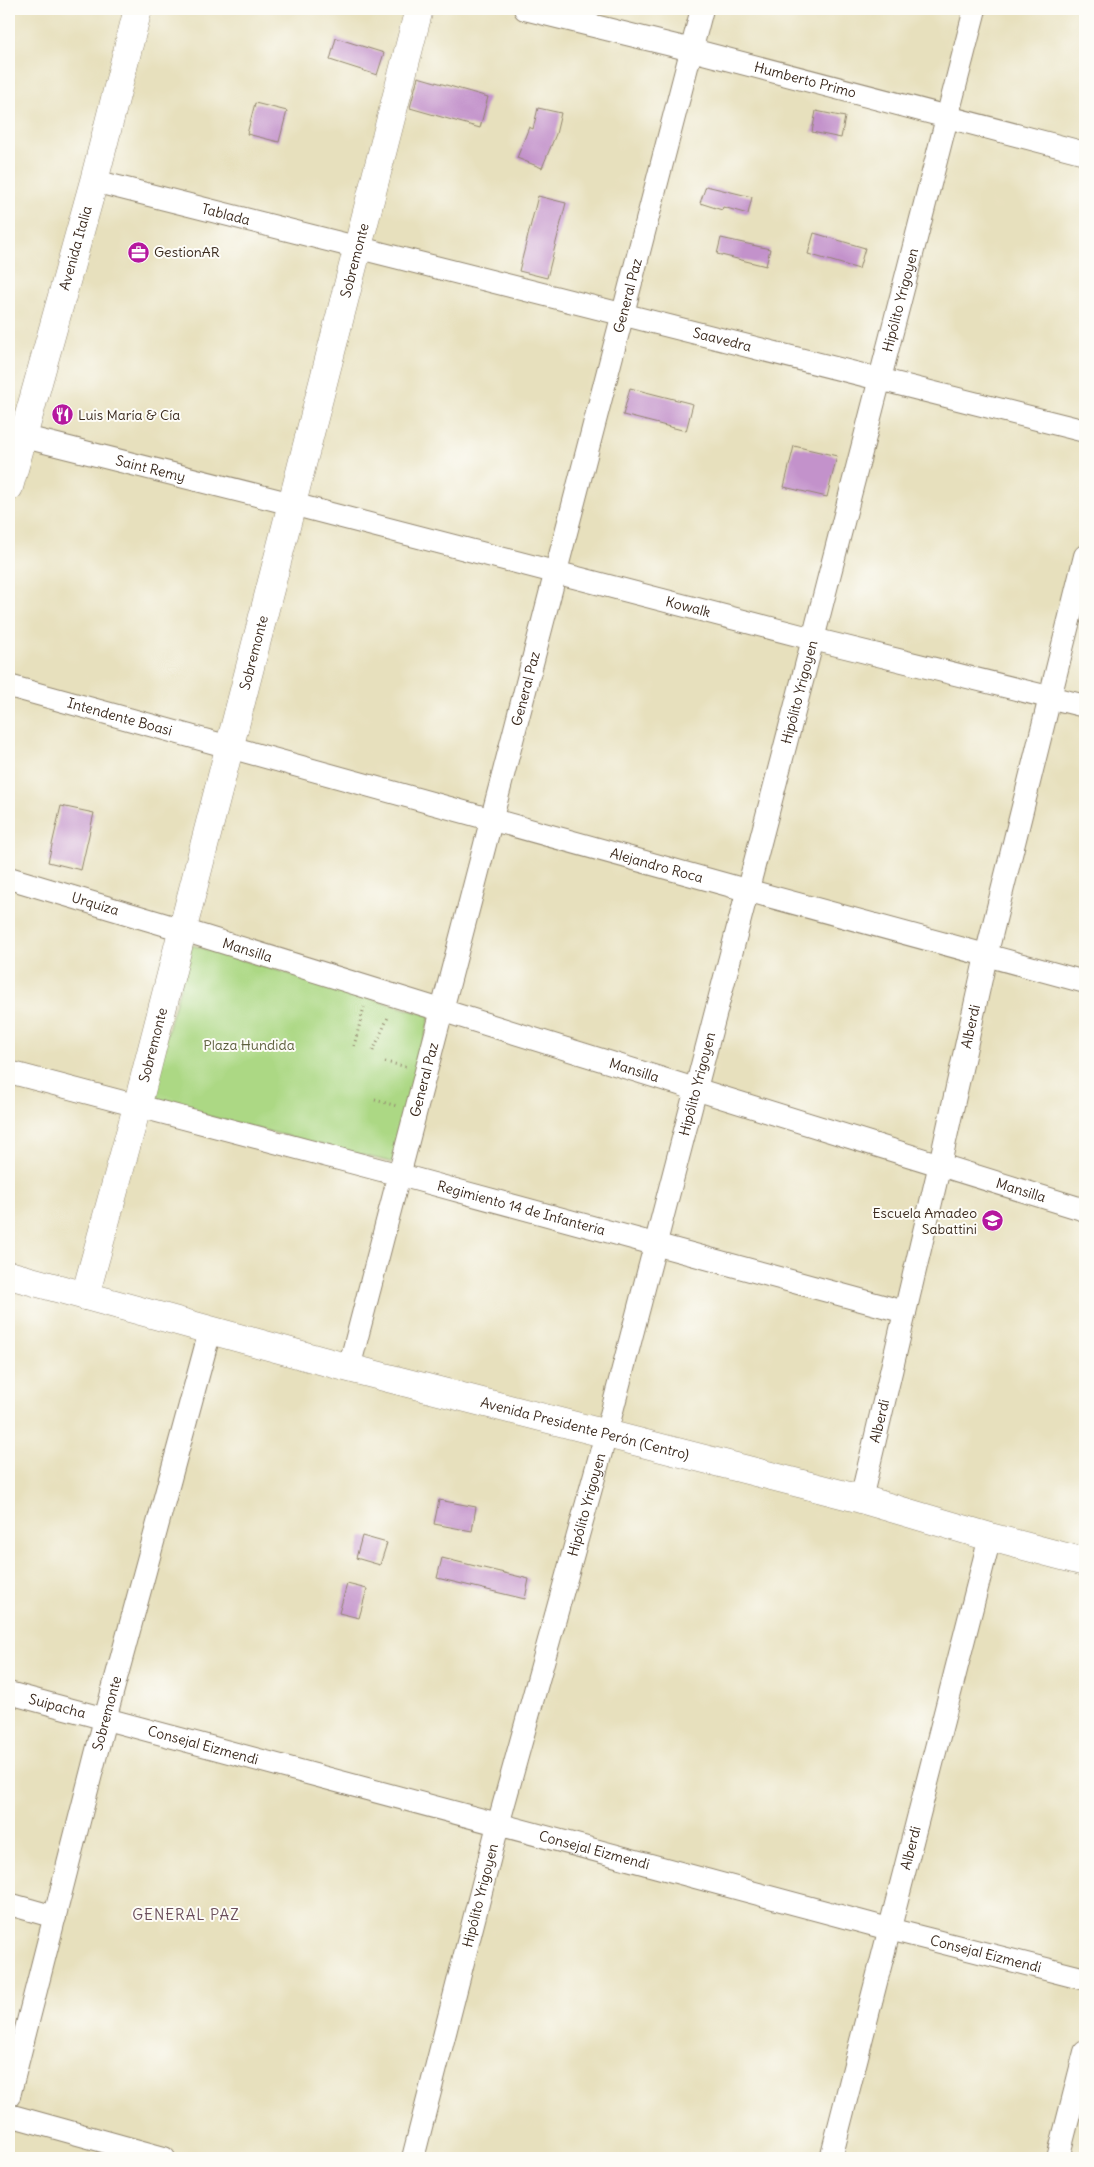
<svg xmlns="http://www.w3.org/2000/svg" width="1094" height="2167" font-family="Delius,sans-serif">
<rect width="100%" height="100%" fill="#fdfcf7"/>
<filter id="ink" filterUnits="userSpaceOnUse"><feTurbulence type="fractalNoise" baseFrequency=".02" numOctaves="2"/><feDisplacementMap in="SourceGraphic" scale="10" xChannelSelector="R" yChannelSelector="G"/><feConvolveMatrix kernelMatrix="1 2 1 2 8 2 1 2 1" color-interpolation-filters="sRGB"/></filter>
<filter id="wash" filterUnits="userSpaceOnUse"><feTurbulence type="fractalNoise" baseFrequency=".0096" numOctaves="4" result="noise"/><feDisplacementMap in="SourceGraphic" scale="20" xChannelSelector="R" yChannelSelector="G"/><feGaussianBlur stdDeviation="1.12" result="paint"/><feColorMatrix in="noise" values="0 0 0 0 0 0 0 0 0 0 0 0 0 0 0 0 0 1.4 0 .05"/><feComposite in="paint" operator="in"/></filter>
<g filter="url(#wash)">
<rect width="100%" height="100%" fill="#e7e0bd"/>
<!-- green -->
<path fill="#acd884" stroke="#748151" d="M192 945 430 1016 394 1163 148 1101Z"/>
<g id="blocks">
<!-- building -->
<g fill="#c392cb">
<path d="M336 38 384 53 377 75 330 60Z"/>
<path d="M418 77 488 97 480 128 410 108Z"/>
<path d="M255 103 287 111 279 142 247 134Z"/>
<path d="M538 108 561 113 556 134 542 168 517 158 529 127 533 129Z"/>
<path d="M816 111 845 117 841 138 812 132Z"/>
<path d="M706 186 752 197 748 214 723 207 722 210 700 203Z"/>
<path d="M538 196 566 203 547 278 519 271Z"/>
<path d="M814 233 865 248 859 269 808 254Z"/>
<path d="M721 238 770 249 766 266 717 254Z"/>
<path d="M630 388 693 404 686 431 623 415Z"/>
<path d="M794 446 837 456 827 497 784 487Z"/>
<path d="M61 806 94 813 81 870 48 862Z"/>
<path d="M439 1500 476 1507 472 1531 434 1524Z"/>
<path d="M362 1536 387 1543 380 1565 356 1558Z"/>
<path d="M442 1558 529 1579 525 1599 437 1578Z"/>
<path d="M347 1584 367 1589 359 1618 339 1613Z"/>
</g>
</g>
</g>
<g filter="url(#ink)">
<use href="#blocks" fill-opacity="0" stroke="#91856e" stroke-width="1"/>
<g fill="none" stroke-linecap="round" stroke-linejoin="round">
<defs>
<g id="minor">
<path id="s1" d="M525 9 692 50 1085 153"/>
<path id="s2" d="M94 181 1085 431"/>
<path id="s3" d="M9 433 292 504 813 639 1085 706"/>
<path id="s4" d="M9 686 746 890 1085 982"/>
<path id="s5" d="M9 878 183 930 1085 1210"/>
<path id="s6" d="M9 1072 400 1175 905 1312"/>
<path id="s7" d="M349 1368 702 9"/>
<path id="s8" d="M861 1499 940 1164 986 956 1085 556"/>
<path id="s9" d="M9 1693 889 1929 1085 1979"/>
<path d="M9 1904 55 1917"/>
<path id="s10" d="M9 2096 105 1719 210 1331"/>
<path d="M9 2115 164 2158"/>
<path id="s11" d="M413 2158 498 1825 606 1434 813 639 975 9"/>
<path id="s12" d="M831 2158 990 1537"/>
<path d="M1058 2158 1085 2052"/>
</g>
<g id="major">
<path id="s13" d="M9 487 94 181 138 9"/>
<path id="s14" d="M9 1275 349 1368 861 1499 990 1537 1085 1562"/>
<path id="s15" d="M85 1296 137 1107 419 9"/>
</g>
</defs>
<!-- minor casing -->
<use href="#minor" stroke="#91856e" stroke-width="24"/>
<!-- major casing -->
<use href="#major" stroke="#91856e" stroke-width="29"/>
<!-- path -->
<g stroke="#91856e" stroke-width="3" stroke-dasharray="1 4" stroke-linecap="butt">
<path d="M354 1046 364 1007"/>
<path d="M373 1051 389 1015"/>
<path d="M385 1062 408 1067"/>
<path d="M375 1100 397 1106"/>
</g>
<!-- minor -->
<use href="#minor" stroke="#fff" stroke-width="22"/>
<!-- major -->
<use href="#major" stroke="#fff" stroke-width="28"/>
</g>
</g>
<!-- icons -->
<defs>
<symbol id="office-disc" viewBox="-11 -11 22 22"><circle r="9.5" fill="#b5179e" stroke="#fdfcf7"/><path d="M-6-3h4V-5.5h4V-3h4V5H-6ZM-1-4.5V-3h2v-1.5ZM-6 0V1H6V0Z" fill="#fff"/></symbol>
<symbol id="restaurant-disc" viewBox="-11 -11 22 22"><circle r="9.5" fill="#b5179e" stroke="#fdfcf7"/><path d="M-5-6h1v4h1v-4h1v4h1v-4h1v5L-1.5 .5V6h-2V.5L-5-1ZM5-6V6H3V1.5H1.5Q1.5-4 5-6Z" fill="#fff"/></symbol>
<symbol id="school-disc" viewBox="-11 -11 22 22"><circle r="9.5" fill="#b5179e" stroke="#fdfcf7"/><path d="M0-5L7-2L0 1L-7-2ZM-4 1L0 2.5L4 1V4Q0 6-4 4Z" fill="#fff"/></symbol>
</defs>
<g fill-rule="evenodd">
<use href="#office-disc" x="126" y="240" width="25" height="25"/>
<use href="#restaurant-disc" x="50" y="402" width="25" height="25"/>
<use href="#school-disc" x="980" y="1208" width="25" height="25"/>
</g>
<g text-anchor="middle" stroke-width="4" stroke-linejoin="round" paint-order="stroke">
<!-- street labels -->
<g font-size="14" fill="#3b2a1e" stroke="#fdfcf7">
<text dy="5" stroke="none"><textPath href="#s1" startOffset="289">Humberto Primo</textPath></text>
<text dy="5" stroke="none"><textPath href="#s2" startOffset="136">Tablada</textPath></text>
<text dy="5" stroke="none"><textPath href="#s13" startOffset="248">Avenida Italia</textPath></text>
<text dy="5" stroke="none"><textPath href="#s15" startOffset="1070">Sobremonte</textPath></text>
<text dy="5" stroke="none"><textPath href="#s7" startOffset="1108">General Paz</textPath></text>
<text dy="5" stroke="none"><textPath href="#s11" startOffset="1921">Hipólito Yrigoyen</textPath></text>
<text dy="5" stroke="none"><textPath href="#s2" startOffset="648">Saavedra</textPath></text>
<text dy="5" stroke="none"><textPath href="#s3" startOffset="146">Saint Remy</textPath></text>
<text dy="5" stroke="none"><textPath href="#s3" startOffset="701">Kowalk</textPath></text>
<text dy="5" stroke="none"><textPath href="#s15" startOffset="665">Sobremonte</textPath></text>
<text dy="5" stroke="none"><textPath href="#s7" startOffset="702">General Paz</textPath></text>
<text dy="5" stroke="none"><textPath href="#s11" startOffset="1516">Hipólito Yrigoyen</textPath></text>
<text dy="5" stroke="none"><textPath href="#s4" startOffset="115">Intendente Boasi</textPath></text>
<text dy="5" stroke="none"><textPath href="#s4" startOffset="672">Alejandro Roca</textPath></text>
<text dy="5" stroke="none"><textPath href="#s5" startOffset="90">Urquiza</textPath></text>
<text dy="5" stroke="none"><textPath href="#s5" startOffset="249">Mansilla</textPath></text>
<text dy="5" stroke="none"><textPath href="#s8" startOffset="485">Alberdi</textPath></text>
<text dy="5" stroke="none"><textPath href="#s15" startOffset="260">Sobremonte</textPath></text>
<text dy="5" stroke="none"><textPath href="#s5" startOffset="654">Mansilla</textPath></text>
<text dy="5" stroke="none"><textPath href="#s7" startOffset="298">General Paz</textPath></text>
<text dy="5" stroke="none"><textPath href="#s11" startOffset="1111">Hipólito Yrigoyen</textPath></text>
<text dy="5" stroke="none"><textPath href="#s5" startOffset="1059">Mansilla</textPath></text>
<text dy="5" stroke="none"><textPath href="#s6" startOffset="530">Regimiento 14 de Infanteria</textPath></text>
<text dy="5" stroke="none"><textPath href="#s8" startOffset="80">Alberdi</textPath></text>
<text dy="5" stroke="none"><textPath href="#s14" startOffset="596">Avenida Presidente Perón (Centro)</textPath></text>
<text dy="5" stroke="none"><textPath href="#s11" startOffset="676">Hipólito Yrigoyen</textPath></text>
<text dy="5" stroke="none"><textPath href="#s9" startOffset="50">Suipacha</textPath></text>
<text dy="5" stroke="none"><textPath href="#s10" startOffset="395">Sobremonte</textPath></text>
<text dy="5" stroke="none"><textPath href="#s9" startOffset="201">Consejal Eizmendi</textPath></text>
<text dy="5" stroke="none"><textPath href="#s12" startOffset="320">Alberdi</textPath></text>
<text dy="5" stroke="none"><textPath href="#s9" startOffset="606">Consejal Eizmendi</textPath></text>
<text dy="5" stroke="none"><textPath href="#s11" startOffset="271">Hipólito Yrigoyen</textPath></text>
<text dy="5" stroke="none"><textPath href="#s9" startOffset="1011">Consejal Eizmendi</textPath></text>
</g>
<!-- poi labels -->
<g font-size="14" fill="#3b2a1e" stroke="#fdfcf7" text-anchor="start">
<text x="154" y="257">GestionAR</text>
<text x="78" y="420">Luis María &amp; Cía</text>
<text x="977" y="1218" text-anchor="end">Escuela Amadeo<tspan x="977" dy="16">Sabattini</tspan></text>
</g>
<!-- park labels -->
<g font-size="14" fill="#5d5e3d" stroke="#fdfcf7">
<text x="249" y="1050">Plaza Hundida</text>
</g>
<!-- neighbourhood labels -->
<g font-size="15" letter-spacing="1" fill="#6b4e5b" stroke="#fdfcf7">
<text x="186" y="1920">GENERAL PAZ</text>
</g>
</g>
<!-- margin -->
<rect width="1094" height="2167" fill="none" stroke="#fdfcf7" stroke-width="30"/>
</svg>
